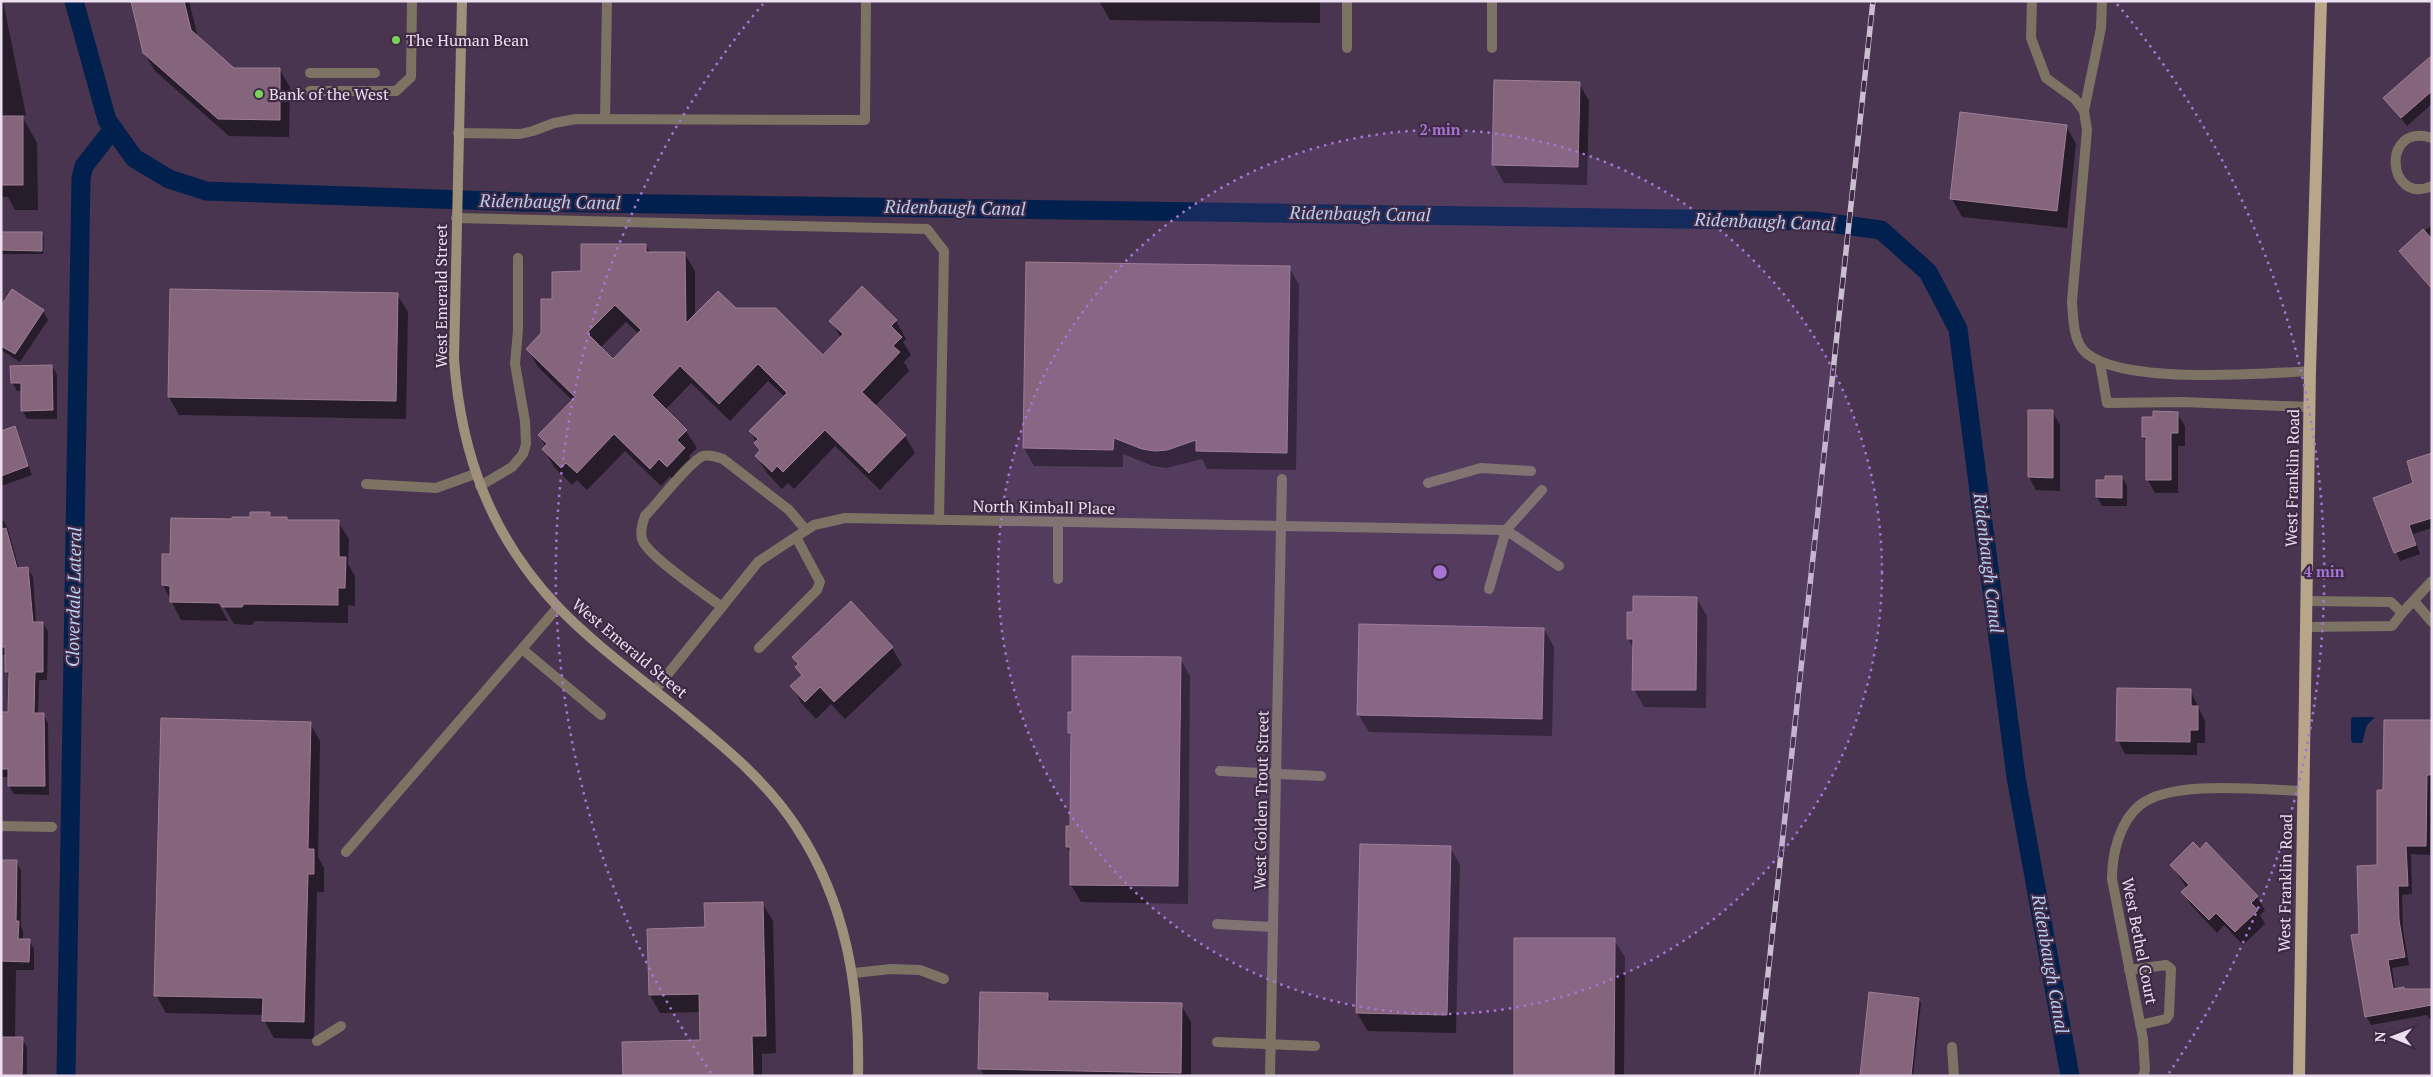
<svg xmlns="http://www.w3.org/2000/svg" width="2433" height="1077" font-family="'PT Serif',serif">
<rect width="100%" height="100%" fill="#49354f"/>
<!-- water -->
<path fill="#02204d" d="M2353 717H2375L2367 725 2362 743H2353L2351 740V719Z"/>
<!-- shadow -->
<g fill="#0007" fill-rule="evenodd">
<path d="M1 1H3L26 115 22 116 37 143 38 210H15L8 197H1Z"/>
<path d="M132 1H189L198 38 233 69 280 70 290 87 289 137 229 136 155 71 144 53Z"/>
<path d="M1099 1H1320V23L1110 20Z"/>
<path d="M2432 54V104L2407 126 2385 98Z"/>
<path d="M1579 83 1589 101 1587 185 1504 183 1494 165Z"/>
<path d="M2066 126 2076 144 2067 228 1962 217 1952 199Z"/>
<path d="M2432 225V290L2400 251Z"/>
<path d="M1 233H41L44 237 43 254H1Z"/>
<path d="M646 245 650 253H684L695 271V315L735 310 824 356 841 338 831 321H896L906 339 903 342 911 355 904 362 909 371 875 406 905 436 915 453 880 490 835 446 794 489 788 483 782 489 767 473 756 456 760 452 751 432 785 397 768 381 730 421 691 383 665 410 686 431 697 448 689 456 695 466 677 484 670 476 661 486 625 451 587 490 577 480 572 485 554 467 544 449 546 447 540 436 573 401 538 367 528 349 542 334 554 300 582 273ZM626 322 639 334 613 360 600 348Z"/>
<path d="M1027 263 1289 267 1299 285 1296 470 1207 469 1202 459 1166 468 1153 466 1123 454V467L1034 466 1024 448Z"/>
<path d="M397 294 408 312 406 419 179 415 169 397Z"/>
<path d="M1 303 43 311 48 320 20 362 1 350Z"/>
<path d="M52 366 57 375V419H27L22 410V391H17L12 382Z"/>
<path d="M2052 411 2060 425V491L2036 490 2029 477Z"/>
<path d="M2177 413 2185 426V446H2178V493H2155L2147 479 2148 445 2143 437 2154 418Z"/>
<path d="M14 428 32 475 1 486V432Z"/>
<path d="M2432 455V528L2413 534 2420 554 2400 561 2375 499 2414 483Z"/>
<path d="M2122 477 2127 486V506H2102L2097 497V481Z"/>
<path d="M270 514 272 518 286 519 288 521 338 522 349 539 348 564 355 576V606L348 605V623L255 621 252 625 234 624 218 597 216 599 228 621 181 620 163 585 172 555 234 520Z"/>
<path d="M3 520 8 529 19 569H28L33 577 36 623H43L48 632 47 680H39L38 714H43L48 723 49 795 14 794 9 786V777H1V713L9 714 10 679 6 671V655H1V521Z"/>
<path d="M1697 599 1707 616 1706 708 1644 707 1634 689V649L1628 639 1634 613Z"/>
<path d="M1544 629 1554 647 1552 736 1369 732 1358 714Z"/>
<path d="M892 648 902 665 845 719 831 704 816 719 802 704 792 686 802 677 793 657Z"/>
<path d="M1180 658 1190 676 1188 904 1081 902 1071 885V854L1067 847 1071 827 1072 739 1069 733Z"/>
<path d="M2190 690 2205 721V743H2197V755L2125 754 2118 740Z"/>
<path d="M2432 722 2430 855 2411 854 2412 894 2402 895 2403 930 2409 965 2392 968 2395 989 2432 991V1022L2427 1015 2371 1025 2366 1016 2361 935 2378 866 2384 791Z"/>
<path d="M310 723 320 741 318 857 324 868V892H317L314 1039 274 1038 264 1020V1015L166 1013 156 995Z"/>
<path d="M2206 844 2257 897 2265 910 2260 915 2265 924 2243 945 2224 925 2217 933 2191 905 2183 892 2187 888 2171 865 2200 851Z"/>
<path d="M1450 847 1460 865 1456 1033 1368 1031 1357 1013Z"/>
<path d="M1 861H16L21 870V926L23 931V940H29L34 949V970H16L15 1038 22 1039 27 1047V1076H1Z"/>
<path d="M762 903 773 921 776 1053 762 1054V1076H624L701 1041V1012L660 1013 650 995 706 928Z"/>
<path d="M1614 940 1625 957 1624 1076H1515Z"/>
<path d="M1047 994 1052 1002 1181 1005 1191 1022V1076H984L980 1068Z"/>
<path d="M1918 999 1921 1003 1913 1076H1861Z"/>
</g>
<g fill="none" stroke-linecap="round" stroke-linejoin="round">
<!-- canal -->
<g stroke="#02204d" stroke-width="19">
<path d="M74 1 107 120 134 158 169 179 206 191 523 202 1814 221 1881 230 1928 272 1958 329 2016 777 2070 1076"/>
<path d="M66 1076 81 178 84 166 113 129"/>
</g>
</g>
<!-- building -->
<g fill="#85657b" stroke="#9f7e95" fill-rule="evenodd">
<path d="M131 1H184L191 30 234 68H280V120L218 119 143 53Z"/>
<path d="M2432 55V91L2401 118 2383 98Z"/>
<path d="M1494 80 1580 82 1578 167 1492 165Z"/>
<path d="M1960 112 2067 125 2057 211 1950 199Z"/>
<rect x="1" y="116" width="22" height="69"/>
<path d="M2423 229 2432 239V289L2399 251Z"/>
<path d="M1 232H42V251L1 250Z"/>
<path d="M581 244H646V252H685L686 323 718 291 736 308H776L823 355 843 334 829 321 862 286 897 320 891 326 902 337 893 346 900 352 862 392 906 435 869 473 825 430 783 472 777 466 772 472 755 456 760 450 754 443 758 439 749 431 787 393 758 364 719 404 680 366 652 395 687 430 677 440 685 448 667 467 659 459 650 469 614 434 577 473 566 463 561 468 542 449 547 444 538 435 575 397 526 349 541 333V299H552V272L581 271ZM615 305 641 330 613 359 587 333Z"/>
<path d="M1026 262 1290 266 1287 453 1196 451V440L1167 450 1155 451 1142 449 1114 438 1113 450 1023 448Z"/>
<path d="M12 289 44 310 15 354 1 346V306Z"/>
<path d="M170 289 398 293 396 401 168 397Z"/>
<path d="M52 365 53 410 21 411V383H11L10 366Z"/>
<path d="M2028 410H2053V478L2028 477Z"/>
<path d="M2153 411 2178 412V433H2171V480H2146V437H2142V417H2153Z"/>
<path d="M15 426 28 466 1 476V431Z"/>
<path d="M2432 453V518L2409 525 2416 545 2394 553 2373 498 2413 483 2407 461Z"/>
<path d="M2105 476H2122V498L2096 497V480H2105Z"/>
<path d="M250 512H270V517H287V520H339V557H346L345 588H338V605L244 604 242 607H222L220 603 170 602V586L162 585V554H170L171 518 232 519V517H250Z"/>
<path d="M6 528 17 568 28 567 33 622H43V672H35L34 713H44L45 786H8V769H1V712H8L9 672H5V647H1V529Z"/>
<path d="M1633 596 1697 597 1696 690H1632L1633 639H1627V612H1633Z"/>
<path d="M851 601 893 647 834 702 820 687 805 702 790 686 802 675 795 667 798 664 792 657Z"/>
<path d="M1359 624 1544 628 1542 719 1357 715Z"/>
<path d="M1072 656 1181 657 1178 886 1070 885V847H1066V826H1070L1071 733H1068V712H1072Z"/>
<path d="M2117 688 2191 689V706H2198V730H2190V742L2116 741Z"/>
<path d="M161 718 311 722 308 849H314V874H308L304 1022 262 1021 263 998 154 996Z"/>
<path d="M2384 720H2432L2431 775H2427L2426 846H2406L2408 886H2398L2399 920 2405 957 2388 960 2393 989 2404 987V989H2432V1005L2365 1017 2351 935 2359 934 2357 866 2377 865V790H2383Z"/>
<path d="M2193 842 2200 849 2206 842 2258 896 2251 903 2258 910 2235 932 2216 913 2209 920 2181 892 2189 885 2170 865Z"/>
<path d="M1360 844 1451 846 1447 1015 1356 1013Z"/>
<path d="M1 860H17L16 921H19L18 939H30L29 962 1 961Z"/>
<path d="M763 902 766 1036H752L753 1076H623L622 1042 700 1040 699 994 649 995 647 929 705 927 704 903Z"/>
<path d="M1514 938H1615L1614 1076H1514Z"/>
<path d="M980 992 1048 993V1001L1182 1003 1181 1073 978 1069Z"/>
<path d="M1869 992 1919 998 1911 1076H1860Z"/>
<path d="M1 1037H23L22 1076H1Z"/>
</g>
<g fill="none" stroke-linecap="round" stroke-linejoin="round">
<!-- lane -->
<g stroke="#7c7365" stroke-width="10">
<path d="M1492 1V48"/>
<path d="M2032 1 2031 38 2046 78 2075 99 2084 111 2087 130 2072 301C2073 316 2073 341 2085 352 2121 385 2260 374 2310 371"/>
<path d="M1347 48V1"/>
<path d="M310 73H375"/>
<path d="M310 91H396L411 77 412 1"/>
<path d="M2084 111 2101 28 2102 1"/>
<path d="M605 119 607 1"/>
<path d="M458 133 520 134 533 131 554 123 576 119 865 120 866 1"/>
<path d="M456 218 927 229 944 251 939 520"/>
<path d="M2100 363 2107 403 2182 402 2310 407"/>
<path d="M1428 483 1481 468 1531 471"/>
<path d="M366 484 436 488 475 474"/>
<path d="M480 486 512 467 523 454 526 444 525 421 515 364 518 330V258"/>
<path d="M1542 490 1506 530 1559 566"/>
<path d="M1281 526 1282 479"/>
<path d="M1058 579V522"/>
<path d="M1489 589 1506 530"/>
<path d="M722 607C706 595 646 555 642 539 640 531 642 524 645 516 657 504 690 461 703 456 710 454 717 457 723 459L789 510 806 530"/>
<path d="M759 648 817 590 820 582 796 537"/>
<path d="M522 649 601 715"/>
<path d="M1220 771 1321 776"/>
<path d="M346 852 558 607"/>
<path d="M1217 924 1273 927"/>
<path d="M2129 970 2166 965 2171 969 2169 1015 2166 1019 2140 1025"/>
<path d="M854 973 891 969 920 970 944 979"/>
<path d="M317 1041 341 1026"/>
<path d="M1217 1042 1315 1046"/>
<path d="M1952 1047 1954 1076"/>
</g>
<!-- street -->
<g stroke="#7c7365" stroke-width="10">
<path d="M2432 138C2381 121 2386 206 2432 186"/>
<path d="M2414 601 2432 622"/>
<path d="M2402 613 2432 581"/>
<path d="M2306 627 2392 626 2402 613 2391 602 2306 601"/>
<path d="M655 690 758 562 814 525 845 518 1506 530"/>
<path d="M1 826 52 827"/>
<path d="M1270 1076 1281 526"/>
<path d="M2143 1076 2145 1070 2143 1039 2112 879C2112 855 2119 822 2140 805 2172 779 2262 790 2303 791"/>
</g>
<!-- secondary -->
<path stroke="#9e907a" stroke-width="10" d="M462 1 454 359C461 455 491 537 559 608 595 645 638 676 678 709 722 745 766 780 797 828 846 903 860 987 858 1076"/>
<!-- primary -->
<path stroke="#b8a68b" stroke-width="12" d="M2299 1076 2310 371 2321 1"/>
<defs>
<path id="rail" d="M1757 1076 1873 1"/>
</defs>
<!-- rail casing -->
<use href="#rail" stroke="#cbbed0" stroke-width="5.5"/>
<!-- rail -->
<use href="#rail" stroke="#3e2a44" stroke-width="4" stroke-dasharray="11" stroke-linecap="butt"/>
</g>
<!-- distance rings -->
<circle cx="1440" cy="572" r="442" fill="#a874d3" fill-opacity=".12"/>
<g fill="none" stroke="#a874d3" stroke-width="2.5" stroke-dasharray="2.5 5">
<circle cx="1440" cy="572" r="442"/>
<path d="M711 1073A884 884 0 0 1 763 4M2117 4A884 884 0 0 1 2169 1073"/>
</g>
<!-- markers -->
<g fill="#78d259" stroke="#3e2a44" stroke-width="2">
<circle cx="396" cy="40" r="5"/>
<circle cx="259" cy="94" r="5"/>
</g>
<g text-anchor="middle" stroke-width="4.5" stroke-linejoin="round" paint-order="stroke">
<!-- poi labels -->
<g font-size="16" fill="#ece0f0" stroke="#3e2a44" text-anchor="start">
<text x="406" y="46">The Human Bean</text>
<text x="269" y="100">Bank of the West</text>
</g>
<!-- street labels -->
<g font-size="16" fill="#ece0f0" stroke="#3e2a44">
<text transform="translate(441 296) rotate(-90)" y="6">West Emerald Street</text>
<text transform="translate(2292 478) rotate(-89)" y="6">West Franklin Road</text>
<text transform="translate(1044 507) rotate(1)" y="6">North Kimball Place</text>
<text transform="translate(630 648) rotate(40)" y="6">West Emerald Street</text>
<text transform="translate(1261 800) rotate(-89)" y="6">West Golden Trout Street</text>
<text transform="translate(2285 883) rotate(-89)" y="6">West Franklin Road</text>
<text transform="translate(2140 941) rotate(79)" y="6">West Bethel Court</text>
</g>
<!-- water labels -->
<g font-size="18" font-style="italic" fill="#b7cff3" stroke="#3e2a44">
<text transform="translate(550 202) rotate(1)" y="6">Ridenbaugh Canal</text>
<text transform="translate(955 208) rotate(1)" y="6">Ridenbaugh Canal</text>
<text transform="translate(1360 214) rotate(1)" y="6">Ridenbaugh Canal</text>
<text transform="translate(1765 222) rotate(2)" y="6">Ridenbaugh Canal</text>
<text transform="translate(1988 563) rotate(83)" y="6">Ridenbaugh Canal</text>
<text transform="translate(74 597) rotate(-89)" y="6">Cloverdale Lateral</text>
<text transform="translate(2050 964) rotate(80)" y="6">Ridenbaugh Canal</text>
</g>
</g>
<circle cx="1440" cy="572" r="8" fill="#a874d3" stroke="#3e2a44" stroke-width="2.5"/>
<g font-size="15" text-anchor="middle" font-weight="bold" fill="#a874d3" stroke="#3e2a44" stroke-width="4.5" stroke-linejoin="round" paint-order="stroke">
<text x="1440" y="135">2 min</text>
<text x="2324" y="577">4 min</text>
</g>
<!-- border -->
<rect width="2433" height="1077" fill="none" stroke="#ece0f0" stroke-width="5"/>
<!-- north arrow -->
<g transform="translate(2393 1037) rotate(271)" stroke="#3e2a44" stroke-width="4" paint-order="stroke">
<path d="M0-4L9 19L0 12L-9 19Z" fill="#ece0f0"/>
<text y="-8" font-size="14" font-weight="bold" text-anchor="middle" fill="#ece0f0">N</text>
</g>
</svg>
